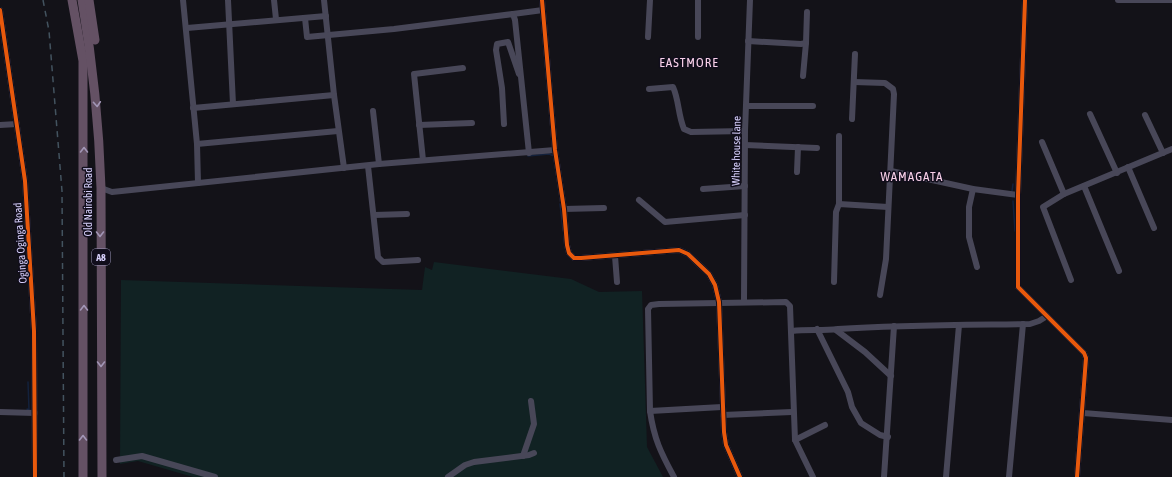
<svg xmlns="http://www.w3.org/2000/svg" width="1172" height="477" font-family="'Asap Condensed',sans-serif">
<rect width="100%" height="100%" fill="#131218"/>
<!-- green -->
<path fill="#112223" d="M434 262 571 279 599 292 642 291 647 447 663 477H193L138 461 120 464 121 280 422 290 425 267 432 270Z"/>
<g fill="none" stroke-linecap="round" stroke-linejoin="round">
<!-- stream -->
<g stroke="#13213c" stroke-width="1.5">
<path d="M528 156 549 154 554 156"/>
<path d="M1012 191 1013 184"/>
<path d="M1013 201 1015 231"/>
<path d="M560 204 563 230"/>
<path d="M27 409 29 410 28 382"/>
</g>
<!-- minor -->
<g stroke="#484758" stroke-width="6">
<path d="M183 0 197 144 198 183"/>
<path d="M228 0 233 104"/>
<path d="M274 0 276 19"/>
<path d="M324 0 334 95 344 168"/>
<path d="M542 0 555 150 564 209 567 245 569 253 574 258H581L679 250 688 254 709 274 715 285 719 302 724 432 726 445 740 477"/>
<path d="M1025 0 1018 195V287L1084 353 1086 358 1077 477"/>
<path d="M1118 0H1172"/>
<path d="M0 10 25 181 34 331 35 477"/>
<path d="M513 14 543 10"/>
<path d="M305 18 307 37 394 29 513 14 515 20 529 153"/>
<path d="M187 28 326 16"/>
<path d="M648 37 650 0"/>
<path d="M698 37V0"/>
<path d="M748 41 801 44 806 43 807 12"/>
<path d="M803 76 806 43"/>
<path d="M854 82 885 83 893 89 894 94 886 259 880 295"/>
<path d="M649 89 673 87C679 100 678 115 684 129L691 132 745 131"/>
<path d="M747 106H813"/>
<path d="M193 108 334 95"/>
<path d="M373 111 379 164"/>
<path d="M1090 114 1117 173"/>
<path d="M1145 115 1163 153"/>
<path d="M852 119 855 54"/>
<path d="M504 124 502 88 496 50 497 44 508 42 519 74"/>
<path d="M0 125 17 124"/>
<path d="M419 125 472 123"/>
<path d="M1042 142 1064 194"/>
<path d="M197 144 338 131"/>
<path d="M745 145 817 148"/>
<path d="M423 160 414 74 463 68"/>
<path d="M368 166 378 257 383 262 418 260"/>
<path d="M1128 167 1154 228"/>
<path d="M891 171 973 189 1018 195"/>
<path d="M797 172 798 147"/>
<path d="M1084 186 1119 271"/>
<path d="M101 188 112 192 379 164 555 150"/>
<path d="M703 189 745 186"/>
<path d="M973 189 969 207V237L977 267"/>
<path d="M639 200 665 222 745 215"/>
<path d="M839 204V136"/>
<path d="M564 209 604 208"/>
<path d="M374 215 407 214"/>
<path d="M615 256 617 282"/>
<path d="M1071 280 1043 207 1064 194 1172 149"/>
<path d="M834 282 836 212 839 204 888 207"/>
<path d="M744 301 745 131 750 0"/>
<path d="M817 329 848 392 852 407 861 423 880 435 888 437"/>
<path d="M836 330 865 352 891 376"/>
<path d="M792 331C807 329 822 331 838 329 902 325 966 325 1030 324L1039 321 1047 316"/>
<path d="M650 411 722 407"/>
<path d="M0 412 35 413"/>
<path d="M1083 413 1172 420"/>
<path d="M723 415 792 412"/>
<path d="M795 440 825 425"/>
<path d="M523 456 534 424 531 401"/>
<path d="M116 460 142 456 215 477"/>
<path d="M448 477 465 465 474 462 529 455 534 453"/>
<path d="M674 477C661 453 654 439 650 411L648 309 651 305 659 304 786 302 790 306 795 440 813 477"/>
<path d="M884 477 894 326"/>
<path d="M946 477 959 325"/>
<path d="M1009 477 1023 324"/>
</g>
<!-- highway -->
<g stroke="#645164" stroke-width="9">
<path d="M72 0 83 61V477"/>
<path d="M82 0C93 64 99 123 101 188L102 477"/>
<path d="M89 0 95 40"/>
</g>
<!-- rail -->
<path stroke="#43535f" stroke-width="1.5" stroke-dasharray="6 5" stroke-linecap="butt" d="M43 0 49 31 62 191 64 477"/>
<defs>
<g id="cycleway">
<path d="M542 0 555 150 564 209 567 245 569 253 574 258H581L679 250 688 254 709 274 715 285 719 302 724 432 726 445 740 477"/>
<path d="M1025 0 1018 195V287L1084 353 1086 358 1077 477"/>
<path d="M0 10 25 181 34 331 35 477"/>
</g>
</defs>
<!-- cycleway casing -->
<use href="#cycleway" stroke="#110e1c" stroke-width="6"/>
<!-- cycleway -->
<use href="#cycleway" stroke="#e8590c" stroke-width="4"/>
</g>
<!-- one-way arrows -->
<defs><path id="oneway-chevron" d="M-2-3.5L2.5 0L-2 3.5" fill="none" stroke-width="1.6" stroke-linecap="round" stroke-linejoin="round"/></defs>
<g stroke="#a296b6">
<use href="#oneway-chevron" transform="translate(97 104) rotate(86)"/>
<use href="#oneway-chevron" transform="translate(84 150) rotate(-90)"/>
<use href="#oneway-chevron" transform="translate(100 234) rotate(90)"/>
<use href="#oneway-chevron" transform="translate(84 308) rotate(-90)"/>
<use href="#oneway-chevron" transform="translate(101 364) rotate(90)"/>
<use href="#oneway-chevron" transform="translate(83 438) rotate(-90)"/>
</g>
<g text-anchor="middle" stroke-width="3" stroke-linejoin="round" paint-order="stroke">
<!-- shield labels -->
<rect fill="#110e1c" stroke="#9a94b7" stroke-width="1" x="92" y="249" width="18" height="16" rx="3"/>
<g font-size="10" font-weight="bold" fill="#d5cef9">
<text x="101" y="261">A8</text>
</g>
<!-- street labels -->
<g font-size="11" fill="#d5cef9" stroke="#110e1c">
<text transform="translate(736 151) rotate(-89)" y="4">White house lane</text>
<text transform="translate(88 202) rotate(-90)" y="4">Old Nairobi Road</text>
<text transform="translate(20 243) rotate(-94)" y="4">Oginga Oginga Road</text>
</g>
<!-- quarter labels -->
<g font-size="13" letter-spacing="1" fill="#f9d0e9" stroke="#110e1c">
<text x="689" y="67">EASTMORE</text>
<text x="912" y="181">WAMAGATA</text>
</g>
</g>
</svg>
